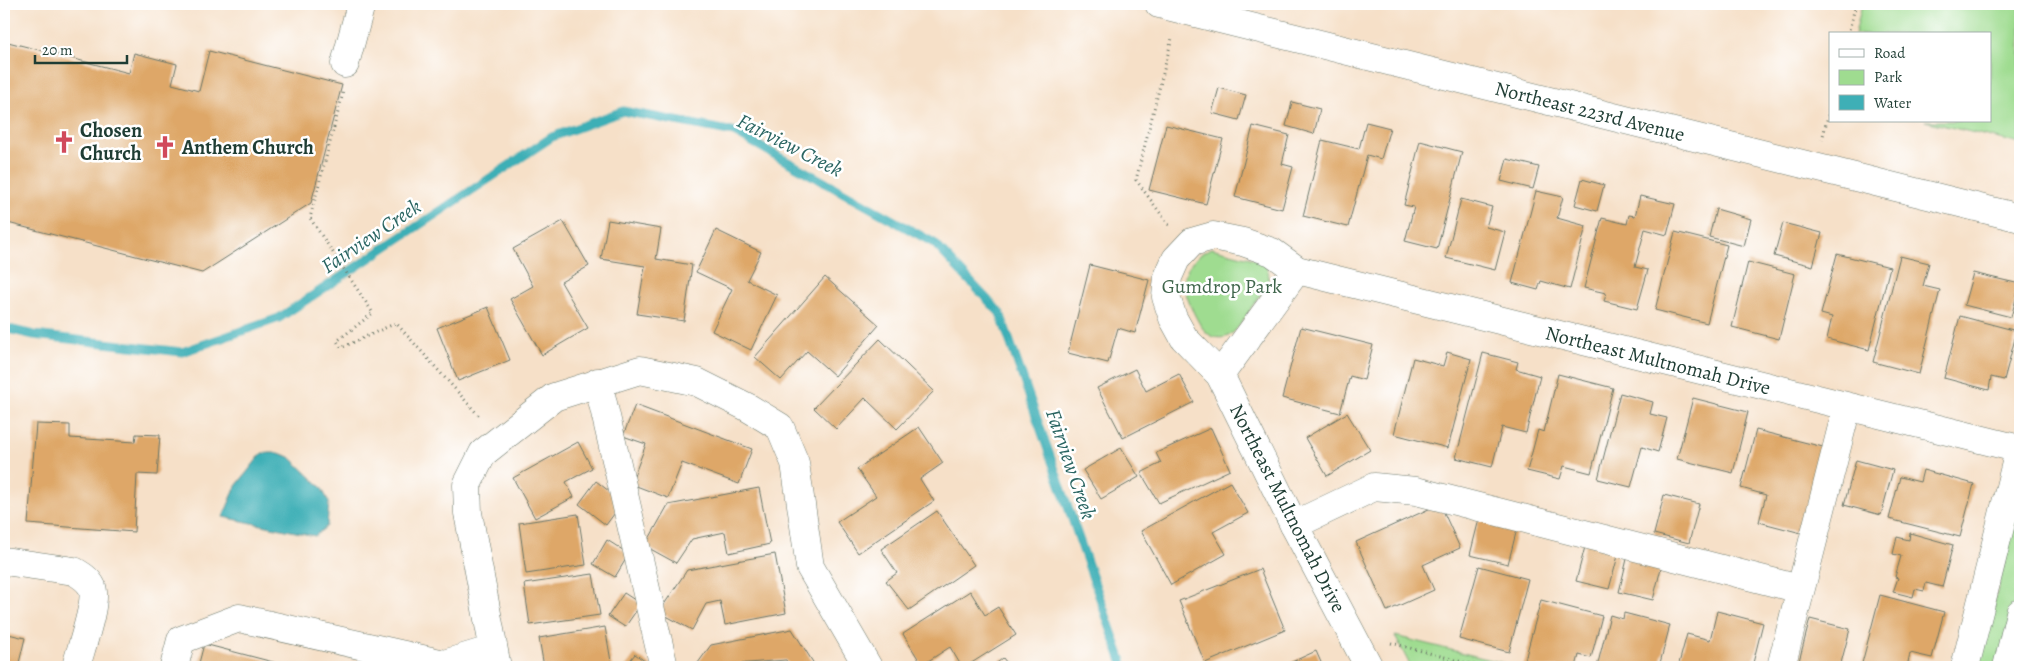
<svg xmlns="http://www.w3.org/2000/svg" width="2024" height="671" font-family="Alegreya,serif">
<rect width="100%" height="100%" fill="#fff"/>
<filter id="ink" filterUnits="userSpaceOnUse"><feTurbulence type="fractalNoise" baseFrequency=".02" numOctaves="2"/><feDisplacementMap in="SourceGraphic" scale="10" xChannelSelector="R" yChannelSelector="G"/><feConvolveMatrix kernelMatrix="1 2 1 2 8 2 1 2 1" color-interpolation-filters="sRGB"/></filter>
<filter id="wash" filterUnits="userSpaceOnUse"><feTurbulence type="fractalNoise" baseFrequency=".0096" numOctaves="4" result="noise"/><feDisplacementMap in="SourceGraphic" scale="20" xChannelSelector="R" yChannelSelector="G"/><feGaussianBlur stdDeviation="1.12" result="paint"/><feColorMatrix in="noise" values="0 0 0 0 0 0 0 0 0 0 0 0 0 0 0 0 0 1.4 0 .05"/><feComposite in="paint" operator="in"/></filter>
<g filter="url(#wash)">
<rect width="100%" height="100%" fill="#f6e0c8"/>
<!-- green -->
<g fill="#9fdc90" stroke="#5f8c62">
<path d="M1862 4H2020V144L1925 121H1990V34H1855Z"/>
<path d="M1211 248 1262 261C1273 273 1269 283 1260 295 1251 306 1241 328 1230 335 1222 340 1211 338 1205 331 1197 323 1182 290 1184 279 1186 265 1200 253 1211 248Z"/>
<path d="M2020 498V581L1999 667H1979Z"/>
<path d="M1395 636 1519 667H1411Z"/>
</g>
<!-- water -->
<path fill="#3eafb6" stroke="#2e7675" d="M262 453H279L290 457 321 487 329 502 327 526 315 536 223 517 236 486Z"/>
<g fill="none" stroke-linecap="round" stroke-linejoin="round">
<!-- stream -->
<path stroke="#3eafb6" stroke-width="9" d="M4 328 34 335 182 352 279 318 552 137 623 111 734 132 934 243 1000 313 1124 667"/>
</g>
<g id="blocks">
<!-- building -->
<g fill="#dea768">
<path d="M8 42 129 73 134 53 177 64 172 84 199 91 209 51 342 85 311 203 202 273 4 222V59Z"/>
<path d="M1219 88 1246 95 1239 120 1212 113Z"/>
<path d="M1292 102 1320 109 1314 134 1286 126Z"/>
<path d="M1366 122 1390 128 1381 159 1367 155 1348 227 1303 216 1322 140 1359 149Z"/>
<path d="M1166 125 1223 139 1206 204 1149 190Z"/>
<path d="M1253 126 1289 135 1282 164 1293 167 1282 209 1235 197Z"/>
<path d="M1420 141 1462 152 1437 249 1405 241 1414 207 1404 205Z"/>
<path d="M1507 159 1539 167 1533 189 1501 181Z"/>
<path d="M1582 179 1604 185 1597 211 1575 205Z"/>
<path d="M1536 191 1563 197 1557 218 1586 226 1570 289 1541 281 1538 290 1512 283Z"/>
<path d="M1640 196 1675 204 1667 235 1645 229 1635 267 1648 270 1637 309 1604 301 1606 293 1584 288 1602 218 1627 224 1629 215 1635 216Z"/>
<path d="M1461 199 1492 207 1486 227 1505 232 1495 270 1446 258Z"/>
<path d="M1716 209 1751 219 1744 246 1709 237Z"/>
<path d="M608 220 661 229 656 259 692 265 684 321 637 314 645 266 601 259Z"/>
<path d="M563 221 589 266 561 282 588 328 542 355 510 299 533 286 513 249Z"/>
<path d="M1783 223 1822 233 1813 266 1774 256Z"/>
<path d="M716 230 761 252 747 280 777 295 751 350 712 331 732 289 696 272Z"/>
<path d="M1675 232 1727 245 1707 323 1655 310Z"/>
<path d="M1837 254 1890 267 1869 350 1827 339 1832 317 1821 314Z"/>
<path d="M1900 256 1929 263 1923 286 1940 290 1919 374 1873 362Z"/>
<path d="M1748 262 1795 274 1779 339 1732 327Z"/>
<path d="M1090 265 1149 280 1135 333 1118 328 1108 363 1068 353Z"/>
<path d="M1973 273 2020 284 2011 317 1964 305Z"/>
<path d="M825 277 879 325 835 376 807 351 781 380 755 357Z"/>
<path d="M488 307 510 360 458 381 437 328Z"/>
<path d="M1960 316 2017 331 2004 380 1991 377 1989 390 1944 378Z"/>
<path d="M1301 327 1373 345 1364 380 1350 376 1340 413 1282 398Z"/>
<path d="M880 339 934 391 897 429 865 398 836 429 814 408Z"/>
<path d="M1447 352 1471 359 1448 448 1394 434 1413 358 1443 366Z"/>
<path d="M1483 353 1518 362 1516 369 1540 376 1526 433 1502 427 1492 467 1456 458Z"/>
<path d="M1135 369 1146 391 1179 374 1194 402 1123 438 1097 388Z"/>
<path d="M1558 374 1613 388 1591 473 1564 466 1560 479 1527 471 1538 430 1544 432Z"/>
<path d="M1620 393 1653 402 1650 414 1667 418 1658 452 1642 447 1631 487 1598 479Z"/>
<path d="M1693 398 1748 412 1733 473 1677 459Z"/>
<path d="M635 405 752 449 739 484 682 463 668 498 631 484 646 444 623 436Z"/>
<path d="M4 409H7L5 421H4Z"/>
<path d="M1347 413 1370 450 1327 476 1305 438Z"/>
<path d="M36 424 70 425V438L135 442 136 434 160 435 157 475 137 474 134 532 28 524Z"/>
<path d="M919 427 943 463 920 479 934 501 858 553 837 522 876 496 857 469Z"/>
<path d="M1211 428 1230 470 1159 503 1141 473 1161 463 1156 453Z"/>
<path d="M1756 430 1827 448 1805 534 1759 522 1766 495 1741 488Z"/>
<path d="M578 442 592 468 566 482 574 497 535 518 513 478Z"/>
<path d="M1121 448 1139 477 1101 499 1083 470Z"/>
<path d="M1856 460 1893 470 1881 515 1844 505Z"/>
<path d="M1923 470 1974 484 1960 537 1889 519 1900 477 1920 482Z"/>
<path d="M596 481 623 502 606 525 579 504Z"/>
<path d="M1230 482 1248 513 1213 532 1226 554 1171 585 1141 531Z"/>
<path d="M759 488 770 544 729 553 725 532 692 539 676 563 645 546 668 505Z"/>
<path d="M1664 495 1699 504 1689 543 1654 534Z"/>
<path d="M1440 504 1460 548 1423 565 1434 590 1387 611 1356 542Z"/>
<path d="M937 511 974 565 909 610 886 581 897 573 881 549Z"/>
<path d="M578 514 586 565 526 574 519 523Z"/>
<path d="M1480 515 1518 525 1508 564 1470 555Z"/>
<path d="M1910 533 1953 545 1942 587 1926 583 1924 591 1915 589 1913 597 1893 592 1898 578 1895 577 1901 556 1893 554 1897 537 1909 540Z"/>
<path d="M607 540 629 554 615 577 593 564Z"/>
<path d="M1586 543 1619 552 1609 589 1576 581Z"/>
<path d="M775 554 786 613 725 625 720 601 706 604 692 630 659 612 687 570Z"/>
<path d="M1628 555 1662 564 1653 600 1619 592Z"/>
<path d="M1479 566 1528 579 1509 652 1459 639Z"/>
<path d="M1260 569 1285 630 1205 663 1179 601Z"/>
<path d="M593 574 600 615 530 625 524 584Z"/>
<path d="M970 591 985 615 998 607 1016 635 965 667H962L950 647 922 665 903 634Z"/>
<path d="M624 593 641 604 625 627 608 616Z"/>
<path d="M1880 595 1944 612 1932 658 1910 653 1907 667H1861Z"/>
<path d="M1541 600 1602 616 1591 658 1579 655 1576 667H1523Z"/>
<path d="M1717 611 1763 623 1752 667H1678L1687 634 1710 640Z"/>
<path d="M1624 613 1670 625 1659 667H1597L1610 615 1623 619Z"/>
<path d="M1810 619 1850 629 1840 667H1808L1798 665Z"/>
<path d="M605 627 612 667H544L539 638Z"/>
<path d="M792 629 816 667H790L786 660 736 664 733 667H695L711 645Z"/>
<path d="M4 633 25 638 18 667H4Z"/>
<path d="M204 644 292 667H198Z"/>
<path d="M1316 651 1323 667H1281Z"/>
<path d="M635 654 653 667H625Z"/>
<path d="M1003 658 1010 667H992Z"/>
</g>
</g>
</g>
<g filter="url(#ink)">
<use href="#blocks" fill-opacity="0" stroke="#6a7668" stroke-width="1"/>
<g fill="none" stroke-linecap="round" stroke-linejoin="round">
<defs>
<g id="minor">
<path d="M345 64 361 4"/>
<path d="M1220 375 1297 270"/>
<path d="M598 382 664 667"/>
<path d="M1294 525 1374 487 1416 491 1800 589"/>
<path d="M4 561 74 571C81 575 88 579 92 587 98 601 80 651 76 667"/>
<path d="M174 667 181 640 239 618 444 664 493 649"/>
<path d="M497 667 468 513 467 485 483 453 554 397 640 370 697 382 747 407 780 427 795 463 810 567 868 667"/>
<path d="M1369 667 1294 525 1220 375 1184 338 1173 318 1166 297 1168 277 1176 259 1192 242 1213 236 1243 242 1272 252 1297 270 2020 449"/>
<path d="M1781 667 1847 407"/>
<path d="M1965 667 2020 447"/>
<path d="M2007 667 2020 613"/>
</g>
<path id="major" d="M1159 4 2020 218"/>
</defs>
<!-- minor casing -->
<use href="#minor" stroke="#6a7668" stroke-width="29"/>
<!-- major casing -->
<use href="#major" stroke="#6a7668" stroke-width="29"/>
<!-- path -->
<g stroke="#6a7668" stroke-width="3" stroke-dasharray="1 4" stroke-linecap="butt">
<path d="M1848 34 1856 4"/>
<path d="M343 93 310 218 373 313 337 341 341 348 396 323 481 418"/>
<path d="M1822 140 1830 108"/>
<path d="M1169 225 1136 180 1172 38"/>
<path d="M1391 643 1482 667"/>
</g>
<!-- minor -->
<use href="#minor" stroke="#fff" stroke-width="28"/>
<!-- major -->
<use href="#major" stroke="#fff" stroke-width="28"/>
</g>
</g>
<!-- icons -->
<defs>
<symbol id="church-bare" viewBox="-9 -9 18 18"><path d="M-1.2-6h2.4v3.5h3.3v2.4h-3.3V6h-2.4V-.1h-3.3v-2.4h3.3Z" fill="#d1495b" stroke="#fff" stroke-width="2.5" paint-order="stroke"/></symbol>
</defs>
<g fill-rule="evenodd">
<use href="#church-bare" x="48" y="126" width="32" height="32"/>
<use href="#church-bare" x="149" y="131" width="32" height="32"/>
</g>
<g text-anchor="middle" stroke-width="5" stroke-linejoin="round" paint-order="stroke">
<!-- street labels -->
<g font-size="20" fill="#1f3d34" stroke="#fff">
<text transform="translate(1590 111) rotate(14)" y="7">Northeast 223rd Avenue</text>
<text transform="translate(1658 360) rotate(14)" y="7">Northeast Multnomah Drive</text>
<text transform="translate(1288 508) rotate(63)" y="7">Northeast Multnomah Drive</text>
</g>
<!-- poi labels -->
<g font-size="20" font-weight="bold" fill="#1f3d34" stroke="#fff" text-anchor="start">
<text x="80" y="137">Chosen<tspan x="80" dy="23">Church</tspan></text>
<text x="182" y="154">Anthem Church</text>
</g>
<!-- park labels -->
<g font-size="20" fill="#3f654b" stroke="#fff">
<text x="1222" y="293">Gumdrop Park</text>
</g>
<!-- water labels -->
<g font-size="21" font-style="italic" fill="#2a6562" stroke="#fff">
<text transform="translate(790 145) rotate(27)" y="7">Fairview Creek</text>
<text transform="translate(371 236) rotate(-34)" y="7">Fairview Creek</text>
<text transform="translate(1071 464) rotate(71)" y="7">Fairview Creek</text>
</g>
</g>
<!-- margin -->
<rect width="2024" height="671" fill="none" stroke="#fff" stroke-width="20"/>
<!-- legend -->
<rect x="1829" y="32" width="162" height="90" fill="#ffffff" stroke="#a5b1ae"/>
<rect x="1839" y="49" width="25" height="8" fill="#ffffff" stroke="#a5b1ae"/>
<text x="1874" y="58" font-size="15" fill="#1f3d34">Road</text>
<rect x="1839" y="70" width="25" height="15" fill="#9fdc90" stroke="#a5b1ae"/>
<text x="1874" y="82" font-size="15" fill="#1f3d34">Park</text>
<rect x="1839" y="95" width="25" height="15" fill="#3eafb6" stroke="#a5b1ae"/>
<text x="1874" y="108" font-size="15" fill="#1f3d34">Water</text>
<!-- scale -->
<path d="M35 55v8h92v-8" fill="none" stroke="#1f3d34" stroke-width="2.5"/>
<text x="42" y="55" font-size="15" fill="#1f3d34" stroke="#ffffff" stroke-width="4" paint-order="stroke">20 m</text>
</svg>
